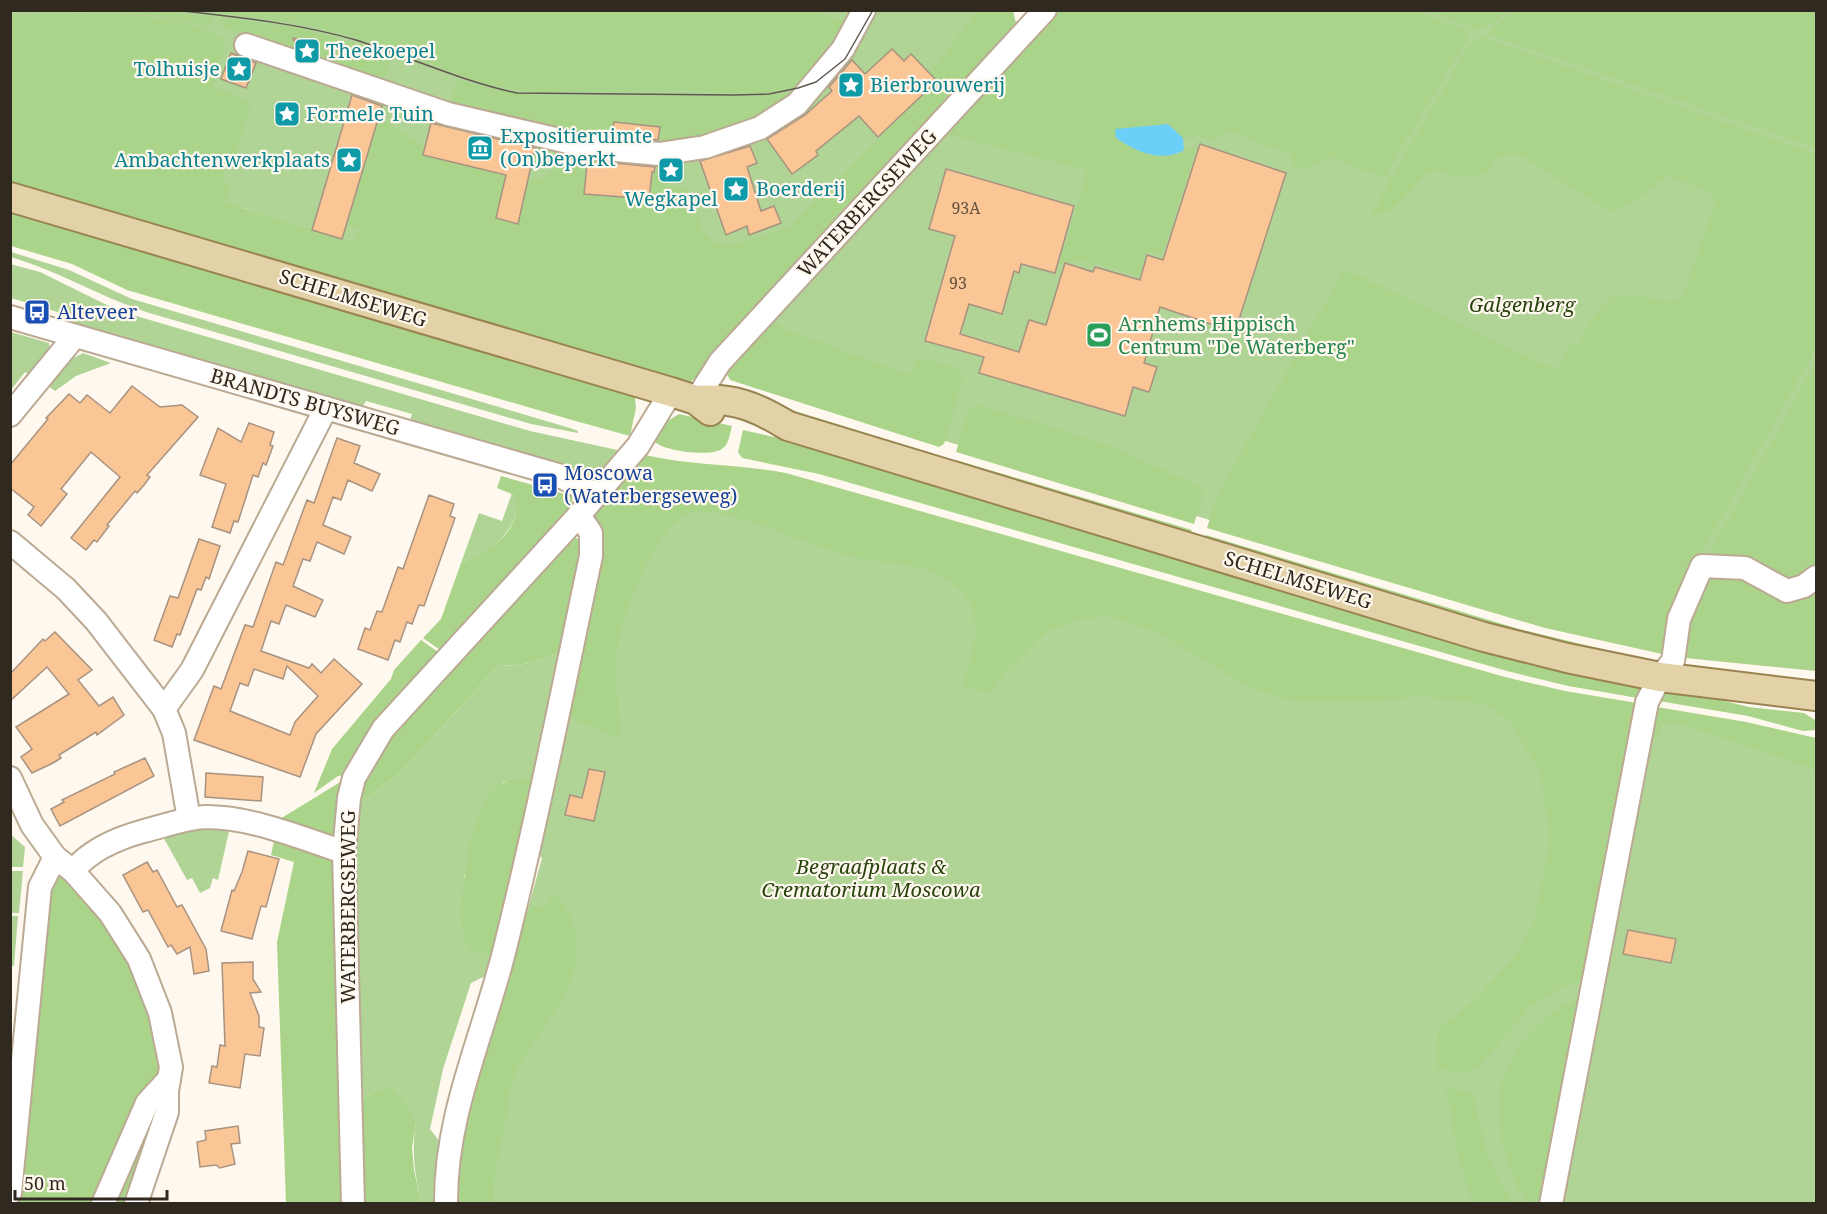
<svg xmlns="http://www.w3.org/2000/svg" width="1827" height="1214" font-family="'Noto Serif',serif">
<rect width="100%" height="100%" fill="#fff8ee"/>
<!-- green -->
<g fill="#b0d396">
<path d="M1002 10 689 363 243 208 11 165 10 11Z"/>
<path d="M1053 11H1816V665L1552 622 744 381 734 362Z"/>
<path d="M11 252 69 270 132 299 570 428 578 431V433L531 424 146 312C99 296 58 271 11 257Z"/>
<path d="M10 264 40 272 119 311 530 431 622 451C611 466 605 475 585 476L415 425 416 422 410 420 412 414 366 401 363 406 350 402 347 405 62 322 64 314 11 298Z"/>
<path d="M11 332 49 343 50 350 31 376 25 372 11 390Z"/>
<path d="M83 353 111 363 76 376 55 391 47 385 66 362Z"/>
<path d="M512 493C529 511 500 544 484 554 477 558 469 560 461 563L479 513 502 521Z"/>
<path d="M640 495 1816 748V1203L470 1204 527 912 542 858 536 851 566 716 571 718Z"/>
<path d="M563 652 536 779 503 782 464 876V936L496 953 489 974 471 983 443 1069 430 1129 443 1146 438 1203H421C415 1175 411 1152 416 1123L377 1090 361 1100 355 847 357 806 400 773 499 665C522 668 542 659 563 652Z"/>
<path d="M189 826 230 827 218 880 213 878 210 888 200 893 192 878 187 880 161 833Z"/>
<path d="M10 834 25 847 23 867H11Z"/>
<path d="M10 871H23L19 913H11Z"/>
<path d="M11 916H18L14 966H11Z"/>
</g>
<!-- forest -->
<g fill="#aad48a">
<path d="M223 10H811L849 22 808 82 796 86 770 92 733 93 684 90 535 92 485 84 357 37 310 25 222 13Z"/>
<path d="M99 11H155L214 17 212 24 208 26 159 16Z"/>
<path d="M978 11H1013L1017 27 700 374 688 384 11 188V15C61 13 189 7 226 42L213 87 251 102 235 159 228 158 221 180 230 184 226 203 355 243 359 228 348 225 377 123 386 122 425 146 423 155 527 182 548 175 563 161H572L586 169 584 195 649 200 652 173 665 174V186L690 188 703 231 715 242 733 245 788 228 938 81 930 73Z"/>
<path d="M1053 11H1416L1467 31V39L1384 177 1328 157 1303 171 1292 163 1290 154 1229 131 1215 140 1198 136 1183 138 1168 124 1172 157 1197 146 1162 254 1146 252 1140 277C1117 270 1084 255 1061 264L994 247 999 234 1064 250 1087 170 941 133Z"/>
<path d="M1429 11 1506 10V11L1495 21 1478 30Z"/>
<path d="M1512 11H1816V148L1490 35 1491 30Z"/>
<path d="M220 18 309 30 393 55 381 85 317 64 321 52 317 42 303 37 294 43 291 55C276 37 246 33 224 29Z"/>
<path d="M1481 37 1816 154V348L1698 559 1669 645 1662 654 1545 628 1207 528 1217 496 1342 273 1349 271 1556 370 1570 343 1578 346 1591 320 1611 297C1621 296 1631 294 1642 296 1658 298 1670 309 1683 295L1716 200 1710 192 1667 176 1633 202 1611 212 1520 155C1500 153 1496 157 1486 174L1461 177 1434 170C1410 183 1403 212 1372 216L1388 184 1471 42Z"/>
<path d="M457 79C528 104 600 96 674 96 714 95 753 100 793 91L794 96 757 124 659 150 660 126 614 121 610 145 449 108Z"/>
<path d="M10 207 626 390 635 398 636 408 630 436 572 420 127 290 72 264 11 246Z"/>
<path d="M772 319 784 329 910 375 918 357 959 370 962 382 944 444 939 447 730 380 725 370Z"/>
<path d="M1816 362V569L1792 586 1713 557 1712 549Z"/>
<path d="M756 399 934 454 931 458Z"/>
<path d="M977 404 1114 447 1196 485 1203 494 1194 524 956 452 967 413Z"/>
<path d="M679 414 732 426C730 433 729 444 723 448 713 458 662 451 654 441L666 422Z"/>
<path d="M743 430 814 446 1643 686 1644 699 1568 686 1507 671 819 474 742 458 738 452Z"/>
<path d="M645 455C692 466 739 464 786 473L1505 677 1565 691 1643 704 1585 980 1560 988 1532 1005 1477 1068 1464 1074 1437 1068 1438 1030 1479 996 1518 952 1534 923 1551 840 1540 771 1511 723 1488 705 1421 696 1377 702 1290 701 1250 687 1154 631 1110 617 1080 618 1047 631 1007 670 990 693 962 685C972 657 985 620 964 594 935 558 884 567 846 555 810 545 730 509 698 512 658 515 627 605 619 638 613 670 619 706 620 738L566 716 595 513Z"/>
<path d="M956 460 1192 530 1188 535 956 466Z"/>
<path d="M501 476 572 496 573 507 443 652 423 638 441 619 461 563C487 555 527 527 514 495L497 488Z"/>
<path d="M1206 535 1519 629 1660 663H1642L1459 617 1207 540Z"/>
<path d="M572 536 584 542 563 652C542 659 522 668 499 665L400 773 357 806 360 790 384 741Z"/>
<path d="M1726 572 1816 586V671L1685 658 1684 622 1706 577Z"/>
<path d="M421 640 441 654 363 742 345 775 338 776 314 793 332 749 391 679 394 670Z"/>
<path d="M1659 690 1696 694 1749 707 1804 713 1815 720 1816 730 1803 731 1748 716 1653 700Z"/>
<path d="M1651 706 1746 722 1816 738V770L1680 724 1663 725 1658 740 1643 738Z"/>
<path d="M536 779 496 953C486 955 472 953 467 944 452 918 472 806 495 788 507 778 521 779 536 779Z"/>
<path d="M342 781 334 845 275 822Z"/>
<path d="M275 836 333 852 343 1203H286L277 942 294 862 271 855Z"/>
<path d="M60 877 67 878 108 925 132 963 162 1052 159 1073 99 1203 17 1204 48 888 55 878Z"/>
<path d="M551 893C562 898 569 911 572 921 595 987 530 1030 512 1082 508 1093 508 1106 506 1118 501 1146 492 1175 494 1203L453 1204 462 1122 525 914 532 908 548 905Z"/>
<path d="M1584 993 1544 1203H1530C1516 1191 1510 1172 1506 1155 1485 1077 1516 1030 1584 993Z"/>
<path d="M1446 1087 1473 1094C1482 1133 1487 1173 1515 1203H1473L1459 1160Z"/>
<path d="M391 1089 409 1108 416 1123 412 1147 414 1170 421 1203H363L361 1100 377 1090Z"/>
<path d="M157 1105 131 1203 108 1204Z"/>
</g>
<!-- water -->
<path fill="#6ccff7" d="M1168 124 1183 138 1184 150C1162 163 1136 152 1116 138L1115 129Z"/>
<!-- building -->
<g fill="#fbc696" stroke="#a89280" stroke-width="1.5" fill-rule="evenodd">
<path d="M293 38 316 46 314 54 297 48Z"/>
<path d="M892 49 904 61 911 54 937 81 878 137 859 116 816 151 818 155 792 174 767 139 805 115 832 91 829 87 852 60 865 74Z"/>
<path d="M231 53 256 63 246 88 221 79Z"/>
<path d="M352 95 382 106 342 239 312 230Z"/>
<path d="M614 122 660 127 658 140 612 136Z"/>
<path d="M431 123 535 148 518 224 496 218 506 175 423 155Z"/>
<path d="M1200 144 1286 173 1235 332 1160 307 1144 363 1157 367 1149 392 1133 387 1125 416 979 373 984 357 925 341 955 236 929 229 946 169 1074 206 1055 273 1021 264 1019 273 1014 271 1002 314 969 304 960 334 1019 352 1029 320 1046 325 1065 263 1093 272 1095 267 1140 280 1147 255 1163 260Z"/>
<path d="M750 146 757 163 747 167 761 211 774 206 781 223 749 235 747 226 726 235 700 161Z"/>
<path d="M604 162 655 167 654 172H652L649 199 584 194 587 165 602 167Z"/>
<path d="M132 386 160 407 182 405 198 417 147 475 150 477 144 485 137 493 135 491 107 525 109 526 97 542 94 540 86 550 71 538 120 477 91 452 61 489 67 494 41 526 28 515 34 507 10 488V465L48 419 46 418 69 394 80 403 87 395 110 413Z"/>
<path d="M249 423 274 432 270 445 273 446 266 465 263 463 258 477 253 475 238 522 234 521 230 533 212 527 226 484 200 475 218 428 241 442Z"/>
<path d="M337 438 360 446 354 463 380 474 372 491 348 480 341 500 333 497 323 525 351 537 344 554 317 542 310 561 303 559 293 586 323 600 315 617 286 605 279 624 271 621 261 651 309 668 312 664 321 673 334 659 362 684 316 734 300 777 194 740 214 686 221 689 245 625 253 627 276 562 283 565 307 500 314 503ZM287 666 318 696 295 722 290 735 230 711 240 683 248 686 254 669 283 679Z"/>
<path d="M429 495 454 504 450 516 455 518 424 606 419 605 412 624 407 622 400 642 395 640 388 660 358 649 365 628 370 630 377 611 382 612 398 567 403 569Z"/>
<path d="M199 539 220 546 209 579 206 577 201 590 197 589 180 635 177 634 172 647 154 640 170 596 178 598Z"/>
<path d="M55 632 92 670 78 680 99 706 113 697 124 715 97 735 96 732 59 755 61 758 53 763 32 773 21 757 32 749 16 727 69 694 47 667 10 701V674L43 639 45 641Z"/>
<path d="M145 758 154 776 60 826 51 809 64 802 62 800 115 774 114 772Z"/>
<path d="M589 769 605 772 594 821 565 815 570 795 582 798Z"/>
<path d="M206 773 263 777 261 801 205 797Z"/>
<path d="M248 851 279 859 266 907 261 906 252 939 221 931 232 890 234 891 242 872Z"/>
<path d="M147 862 153 872 157 870 177 907 182 905 206 949 209 971 194 974 190 947 177 954 171 945 168 947 148 910 143 912 123 875Z"/>
<path d="M1628 930 1676 939 1671 963 1623 954Z"/>
<path d="M253 962V979L261 992 250 993 259 1016V1027L264 1028 260 1056 245 1054 240 1088 209 1083 212 1066 217 1067 220 1045 225 1046 222 963Z"/>
<path d="M238 1126 240 1143 231 1144 235 1164 220 1168 216 1165 200 1167 197 1142 206 1140 205 1131Z"/>
</g>
<g fill="none" stroke-linecap="round" stroke-linejoin="round">
<defs>
<g id="minor">
<path d="M246 45 448 114 594 148 659 154 705 147 760 128 797 104 843 49 864 10"/>
<path d="M10 317 558 475 596 495"/>
<path d="M696 400 720 362 1045 10"/>
<path d="M10 415 75 336"/>
<path d="M10 542 66 589 96 621 164 709 174 733 189 819"/>
<path d="M164 709 192 670 326 408"/>
<path d="M10 778 32 825 55 857 40 887 10 1193"/>
<path d="M55 857 73 871 110 913 139 959 160 1013 171 1067 167 1091V1112L136 1204"/>
<path d="M73 871C90 850 118 838 144 831 164 826 185 818 206 817 252 817 301 838 344 852"/>
<path d="M103 1204 147 1103 169 1079"/>
<path d="M353 1204 344 852 349 798 354 778 383 729 579 515 638 446 671 392"/>
<path d="M446 1204C445 1115 483 1036 504 952 537 821 563 688 591 556V533L579 515"/>
<path d="M1551 1204 1647 702 1660 677 1673 661 1679 619 1702 566 1745 568 1787 591 1804 586 1816 577"/>
</g>
<g id="major">
<path d="M10 197 671 392 696 400 710 411"/>
<path d="M696 400C733 397 757 407 788 426L1484 637 1567 658 1660 677 1816 696"/>
</g>
</defs>
<!-- minor casing -->
<use href="#minor" stroke="#bbaa93" stroke-width="26"/>
<!-- major casing -->
<use href="#major" stroke="#988351" stroke-width="32"/>
<!-- minor -->
<use href="#minor" stroke="#fff" stroke-width="22"/>
<!-- major -->
<use href="#major" stroke="#e3d1a7" stroke-width="28"/>
<!-- tram -->
<path stroke="#60594f" stroke-width="1.5" d="M175 10C236 17 297 23 356 40 410 57 461 81 517 93L733 95 769 94 798 88 816 82 845 59 873 10"/>
</g>
<!-- icons -->
<defs>
<symbol id="sight-square" viewBox="-11 -11 22 22"><rect x="-9" y="-9" width="18" height="18" rx="4" fill="#0f9aa8" stroke="#fff8ee"/><path d="M0-6L1.8-2.2L6-1.7L2.9 1.2L3.7 5.4L0 3.3L-3.7 5.4L-2.9 1.2L-6-1.7L-1.8-2.2Z" fill="#fff"/></symbol>
<symbol id="museum-square" viewBox="-11 -11 22 22"><rect x="-9" y="-9" width="18" height="18" rx="4" fill="#0f9aa8" stroke="#fff8ee"/><path d="M0-6L6-3V-2H-6V-3ZM-5-1h2V3h-2ZM-1-1h2V3h-2ZM3-1h2V3H3ZM-6 4H6V6H-6Z" fill="#fff"/></symbol>
<symbol id="bus-square" viewBox="-11 -11 22 22"><rect x="-9" y="-9" width="18" height="18" rx="4" fill="#1a4fb4" stroke="#fff8ee"/><path d="M-5-6H5V4H4V6H2V4H-2V6H-4V4H-5ZM-3.5-4V0h7V-4ZM-3.5 1.2v1.5H-2V1.2ZM2 1.2v1.5H3.5V1.2Z" fill="#fff"/></symbol>
<symbol id="stadium-square" viewBox="-11 -11 22 22"><rect x="-9" y="-9" width="18" height="18" rx="4" fill="#2e9e5b" stroke="#fff8ee"/><path d="M0-5a6.5 5 0 1 0 0 10a6.5 5 0 1 0 0-10ZM-3.5-1.8h7v3.6h-7Z" fill="#fff"/></symbol>
</defs>
<g fill-rule="evenodd">
<use href="#sight-square" x="292" y="36" width="30" height="30"/>
<use href="#sight-square" x="224" y="54" width="30" height="30"/>
<use href="#sight-square" x="836" y="70" width="30" height="30"/>
<use href="#sight-square" x="272" y="99" width="30" height="30"/>
<use href="#museum-square" x="465" y="133" width="30" height="30"/>
<use href="#sight-square" x="334" y="145" width="30" height="30"/>
<use href="#sight-square" x="656" y="155" width="30" height="30"/>
<use href="#sight-square" x="721" y="174" width="30" height="30"/>
<use href="#bus-square" x="22" y="297" width="30" height="30"/>
<use href="#stadium-square" x="1084" y="320" width="30" height="30"/>
<use href="#bus-square" x="530" y="470" width="30" height="30"/>
</g>
<g text-anchor="middle" stroke-width="4.5" stroke-linejoin="round" paint-order="stroke">
<!-- number labels -->
<g font-size="16" fill="#62503d">
<text x="966" y="214">93A</text>
<text x="958" y="289">93</text>
</g>
<!-- culture labels -->
<g font-size="20" fill="#0d838f" stroke="#fff8ee" text-anchor="start">
<text x="326" y="58">Theekoepel</text>
<text x="220" y="76" text-anchor="end">Tolhuisje</text>
<text x="870" y="92">Bierbrouwerij</text>
<text x="306" y="121">Formele Tuin</text>
<text x="500" y="143">Expositieruimte<tspan x="500" dy="23">(On)beperkt</tspan></text>
<text x="330" y="167" text-anchor="end">Ambachtenwerkplaats</text>
<text x="756" y="196">Boerderij</text>
<text x="671" y="206" text-anchor="middle">Wegkapel</text>
</g>
<!-- street labels -->
<g font-size="20" fill="#2f291f" stroke="#fff8ee">
<text transform="translate(867 203) rotate(-47)" y="7">WATERBERGSEWEG</text>
<text transform="translate(353 298) rotate(17)" y="7">SCHELMSEWEG</text>
<text transform="translate(305 402) rotate(16)" y="7">BRANDTS BUYSWEG</text>
<text transform="translate(1298 580) rotate(17)" y="7">SCHELMSEWEG</text>
<text transform="translate(348 907) rotate(-90)" y="7">WATERBERGSEWEG</text>
</g>
<!-- park labels -->
<g font-size="20" font-style="italic" fill="#28420e" stroke="#fff8ee">
<text x="1522" y="312">Galgenberg</text>
<text x="871" y="874">Begraafplaats &amp;<tspan x="871" dy="23">Crematorium Moscowa</tspan></text>
</g>
<!-- transit labels -->
<g font-size="20" fill="#164399" stroke="#fff8ee" text-anchor="start">
<text x="57" y="319">Alteveer</text>
<text x="564" y="480">Moscowa<tspan x="564" dy="23">(Waterbergseweg)</tspan></text>
</g>
<!-- leisure labels -->
<g font-size="20" fill="#27864d" stroke="#fff8ee" text-anchor="start">
<text x="1118" y="331">Arnhems Hippisch<tspan x="1118" dy="23">Centrum "De Waterberg"</tspan></text>
</g>
</g>
<!-- border -->
<rect width="1827" height="1214" fill="none" stroke="#2f291f" stroke-width="24"/>
<!-- scale -->
<path d="M15 1190v9h152v-9" fill="none" stroke="#2f291f" stroke-width="3"/>
<text x="24" y="1190" font-size="18" fill="#2f291f" stroke="#fff8ee" stroke-width="4.5" paint-order="stroke">50 m</text>
</svg>
